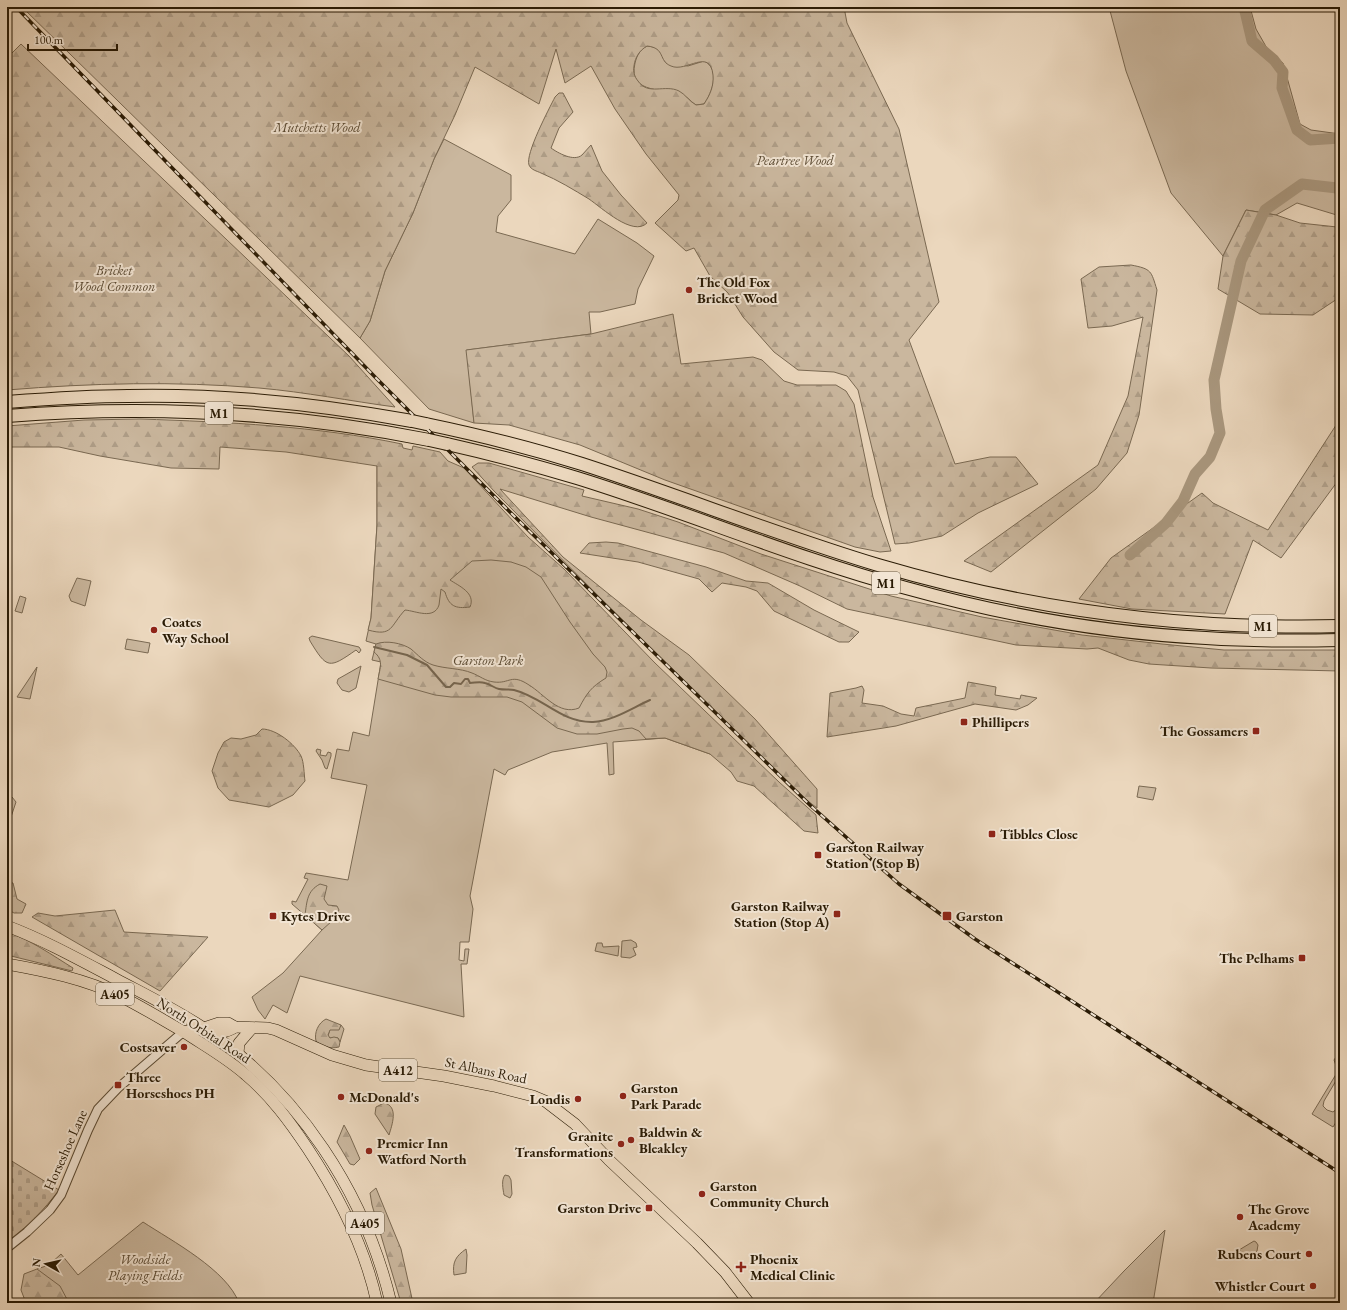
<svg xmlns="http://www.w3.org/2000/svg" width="1347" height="1310" font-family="'EB Garamond',serif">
<defs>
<pattern id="forest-firs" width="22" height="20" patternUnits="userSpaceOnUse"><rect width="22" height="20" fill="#cab79e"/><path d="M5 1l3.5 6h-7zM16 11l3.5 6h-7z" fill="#ae9d87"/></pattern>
<pattern id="cemetery-stones" width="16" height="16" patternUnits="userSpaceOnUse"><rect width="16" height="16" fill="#cab79e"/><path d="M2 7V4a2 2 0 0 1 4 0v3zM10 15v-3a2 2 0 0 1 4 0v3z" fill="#ae9d87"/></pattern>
</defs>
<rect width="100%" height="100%" fill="#ebd7bd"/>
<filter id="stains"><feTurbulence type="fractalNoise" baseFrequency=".005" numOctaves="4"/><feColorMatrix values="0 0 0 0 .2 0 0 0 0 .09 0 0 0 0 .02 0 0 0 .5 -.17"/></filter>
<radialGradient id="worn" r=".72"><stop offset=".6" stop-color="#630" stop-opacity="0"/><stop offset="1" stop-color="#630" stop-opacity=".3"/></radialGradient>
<!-- green -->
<g fill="#cab79e" stroke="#7a6952">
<path d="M1109 7H1250L1256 29 1268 50 1283 63 1300 124 1311 130 1340 134V216L1297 203 1276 215 1246 210 1223 256 1171 193 1126 71Z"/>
<path d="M647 46C660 47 660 52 666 63L688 66 704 61C721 69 712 93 704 104L696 105C692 103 690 99 686 97 668 87 627 96 635 63 637 55 640 50 647 46Z"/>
<path d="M444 139 511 175V200L498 216 496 232 575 254 598 219 637 243 654 256 638 289 635 304 600 312H589L591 334 467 350 474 423 429 409 360 338 370 321 385 271 413 213 434 159Z"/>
<path d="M377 466 444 468 710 754 665 738 613 742 614 774 609 775 607 743 552 752 508 770 505 775 494 769 470 896 473 909 469 942H460L459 960 464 961 465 949H469L467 964H461L464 1017 300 976 287 1013 273 1005 265 1019 258 1010 252 997 283 973 322 930 292 904V901L296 902 308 879 304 878 306 873 348 880 367 785 331 778 337 749 349 751 353 732 369 736 381 662 372 660 376 644 366 641 371 618 377 525Z"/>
<path d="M77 578 91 581 85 606 71 601 69 596Z"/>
<path d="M20 596 26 598 22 613 15 611Z"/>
<path d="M312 636 359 647 361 650 359 653 356 650C329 669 327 669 310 641L309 638Z"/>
<path d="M127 639 150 643 148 653 125 649Z"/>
<path d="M361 666 356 688 349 692 342 690 337 683 338 679Z"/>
<path d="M37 667 30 699 17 697Z"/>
<path d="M317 749 321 750 320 755 326 756 328 752 331 753V756L327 769 325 768 322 760 316 751Z"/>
<path d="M1139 786 1156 788 1153 800 1137 797Z"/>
<path d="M631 940 636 943 637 947 633 948 636 955 630 958 621 957 622 941Z"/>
<path d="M597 943H602L603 947 619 946 618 956 595 951Z"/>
<path d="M341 1025 344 1029 340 1042 338 1038H330L328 1036 330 1029 340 1027Z"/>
<path d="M1336 1057 1340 1060V1074L1324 1101 1323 1106 1327 1110 1333 1112 1338 1108 1340 1105V1116L1333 1127 1312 1114 1338 1071 1334 1060Z"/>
<path d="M505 1175 509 1176 511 1180 512 1194 510 1198 504 1195C503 1189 501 1180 505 1175Z"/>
<path d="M143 1222C172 1241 227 1270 239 1303H69L37 1269 49 1265 61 1254 78 1275Z"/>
<path d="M1165 1230 1153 1303H1094L1124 1271Z"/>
<path d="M1254 1241 1256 1242 1258 1245 1257 1251 1250 1257 1239 1250Z"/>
<path d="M466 1249 467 1255 466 1273 454 1275C452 1262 456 1256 466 1249Z"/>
</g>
<!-- forest -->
<g fill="url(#forest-firs)" stroke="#7a6952" fill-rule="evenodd">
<path d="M22 7H844L847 23 899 129 939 302 909 340 955 464 990 457H1016L1038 484 978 513 942 536 909 543 895 544 858 390 847 376 834 372 798 370 774 352 743 317 728 293 710 276 694 248 686 251 655 223 678 200 679 195 646 154 615 109 591 66 565 83 556 49 539 104 475 67 455 115 434 159 413 213 385 271 370 321 360 338ZM647 46C666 48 658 61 671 66 686 73 710 47 713 75 714 86 710 95 704 104L696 105C689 101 685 94 679 91 665 84 648 96 638 81 634 76 633 72 634 66 635 57 640 50 647 46Z"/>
<path d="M21 44 349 356 395 407C350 401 305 392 259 388 176 381 91 383 7 390V58Z"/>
<path d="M559 93H563L573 112 559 128 551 148C558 153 574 162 582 155 585 152 588 148 591 145L602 171 621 195 647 223C633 237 602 208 589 199 574 190 558 180 541 173 537 171 531 170 529 165 525 154 549 109 555 97Z"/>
<path d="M1246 210 1276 215 1300 223 1337 227 1340 231V297L1313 315 1260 314 1218 289 1223 256Z"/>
<path d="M1131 265C1152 269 1151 271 1157 290L1139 415 1127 453 1096 489 991 572 964 561 1098 465 1128 396 1143 317 1112 326 1088 328 1081 279 1099 267Z"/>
<path d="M673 314 681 364 753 357 762 360 784 381 797 385H836L846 391 854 404 873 497 891 551 880 552 855 547 665 480 580 445 509 425 474 423 466 350 591 334Z"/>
<path d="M140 419C228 422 316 426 402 444L403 448 412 450 413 446 440 452 448 461 464 468 528 537 564 569 655 663 779 782 816 815 818 833 804 831 754 786 737 781 731 772 710 754 665 738 646 739 639 731 632 728 623 729 597 734H577L557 728 522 702 507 697H451L435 695 378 679C380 668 384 660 374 652L376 644C386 640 402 643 411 649 418 655 424 662 433 665 446 669 460 668 472 673 480 676 485 681 494 682 510 684 511 673 529 685 544 694 559 716 579 708 587 693 591 687 606 678L607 672 605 667 593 654 570 622 541 577 526 567 511 562 491 560 472 561 450 580C459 586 476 593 470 607 455 609 449 606 445 592L441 589C440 594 440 600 439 605 434 620 416 611 405 610 390 626 393 637 368 630L371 618 377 525V466L286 452 220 447 219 469 171 468 100 456 59 447H7V426L84 420Z"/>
<path d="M1340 419V478L1281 558 1253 540 1225 614 1132 609 1079 599 1111 558 1202 493 1213 503 1268 530Z"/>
<path d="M478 463H489L584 490 582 496 638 509 678 522 761 554 891 596 982 617 1082 635 1162 644 1224 650H1340V671L1211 668 1149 664 1129 660 1098 648 1087 649 1016 645 847 609 800 586 724 553 591 517 500 489 563 557 641 620 689 655 755 719 817 789V808L799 794 655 653 494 491 472 467Z"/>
<path d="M606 542 618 543 706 567 746 581 768 583 814 610 859 632 849 642H839L774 611 757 591 746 587 722 583 712 592 699 579 638 562 580 553 589 543Z"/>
<path d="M968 682 996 687 995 695 1020 699 1021 695 1037 698 1028 705 1016 710 975 704 896 726 827 737 830 693 856 688 862 686 864 690 862 703 883 706 901 714 914 716 916 708 965 698Z"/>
<path d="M262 729C276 729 295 744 301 756 304 762 304 774 305 781L293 795 269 807 229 800 218 788 212 771 218 753 224 742 231 738 241 739 256 735Z"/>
<path d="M12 797 16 802 7 829V802Z"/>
<path d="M7 882 13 883 17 899 26 904 22 913H14L7 909Z"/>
<path d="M320 884 327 886 324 899 328 905 337 906 339 910 332 921 322 930 305 915C307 901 307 891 320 884Z"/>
<path d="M115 910 124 932 208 937 160 991 32 917 38 913 55 916Z"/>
<path d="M7 932C31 940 52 955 73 968L72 971 7 955Z"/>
<path d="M326 1019 341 1025 339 1030H330L328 1035 330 1038 334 1037 338 1038 340 1042 339 1047C331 1049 322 1047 316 1041 314 1033 318 1023 326 1019Z"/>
<path d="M384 1103C399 1106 392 1125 389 1135L375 1114 376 1107Z"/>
<path d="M344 1125 350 1136 360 1159 354 1165 350 1164 337 1142Z"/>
<path d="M376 1188 401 1249 413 1303H401L372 1205 370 1193Z"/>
<path d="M37 1269 60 1286 69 1303H26L21 1290 24 1274Z"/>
</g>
<!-- cemetery -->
<path fill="url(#cemetery-stones)" stroke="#7a6952" d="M10 1160 59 1190C44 1210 27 1227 7 1242V1170Z"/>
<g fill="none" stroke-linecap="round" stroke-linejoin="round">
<!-- stream -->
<path stroke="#76654e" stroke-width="2" d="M374 647 407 655 427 665 446 687H450L454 683 461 684 465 679H468L470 683C475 683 479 681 485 683 490 684 494 688 499 689 504 690 509 689 514 690 543 697 561 723 593 722 613 721 632 708 650 700"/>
<!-- river -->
<g stroke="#a9977e" stroke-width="11">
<path d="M1244 7 1252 41 1274 60 1283 72 1282 88 1297 130 1310 140 1340 138"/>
<path d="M1130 555 1166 523 1183 501 1195 474 1210 457 1220 433 1216 409 1214 380 1241 261 1265 210 1302 184 1337 188 1340 191"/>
</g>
<defs>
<path id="tertiary" d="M7 1248 27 1232 50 1210 61 1195 88 1130 98 1109 118 1088 183 1032"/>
<g id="primary">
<path d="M204 1028C216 1031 224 1035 235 1027"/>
<path d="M183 1032 204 1028 219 1023H228L235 1027 268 1028 276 1030 332 1055 366 1065 444 1076 494 1086 533 1096 545 1101 575 1124 609 1160 697 1243 725 1272 749 1303"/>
</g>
<g id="trunk">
<path d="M7 926C44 940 80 960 116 979 146 995 177 1010 205 1029 299 1093 365 1193 391 1303"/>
<path d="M7 964C46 971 85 979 120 996 142 1007 163 1020 184 1032 205 1046 227 1058 246 1075 271 1096 290 1122 308 1149 339 1196 365 1247 377 1303"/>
<path d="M238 1053 239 1043 252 1028"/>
</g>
<g id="motorway">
<path d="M7 402C47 399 88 396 128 396 223 394 319 404 412 421"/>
<path d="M7 416C149 405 290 412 429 440"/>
<path d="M426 424C479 435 531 448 582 464 681 496 778 535 878 565 1027 609 1184 630 1340 626"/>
<path d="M447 444C491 454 534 465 577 478 687 512 794 558 906 588 1003 615 1105 633 1206 638 1251 641 1295 641 1340 640"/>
</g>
</defs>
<!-- tertiary casing -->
<use href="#tertiary" stroke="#5a4a33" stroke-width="10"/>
<!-- primary casing -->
<use href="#primary" stroke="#2a1b05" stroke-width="12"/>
<!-- trunk casing -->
<use href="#trunk" stroke="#2a1b05" stroke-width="12"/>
<!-- motorway casing -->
<use href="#motorway" stroke="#2a1b05" stroke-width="14"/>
<!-- tertiary -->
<use href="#tertiary" stroke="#f2e5d4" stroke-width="8"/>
<!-- primary -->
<use href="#primary" stroke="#ebd7bd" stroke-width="11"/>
<!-- trunk -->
<use href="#trunk" stroke="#ebd7bd" stroke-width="11"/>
<!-- motorway -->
<use href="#motorway" stroke="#ebd7bd" stroke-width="12"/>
<defs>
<path id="rail" d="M16 7 377 379 512 514 811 806 899 884 975 939 1340 1173"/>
</defs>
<!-- rail casing -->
<use href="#rail" stroke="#2a1b05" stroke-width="3.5"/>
<!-- rail -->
<use href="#rail" stroke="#f2e5d4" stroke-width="2" stroke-dasharray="6" stroke-linecap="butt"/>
<defs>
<g id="motorway-bridge">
<path d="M412 421 426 424"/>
<path d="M429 440 447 444"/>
</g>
</defs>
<!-- motorway-bridge casing -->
<use href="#motorway-bridge" stroke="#2a1b05" stroke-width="14" stroke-linecap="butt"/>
<!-- motorway-bridge -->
<use href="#motorway-bridge" stroke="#ebd7bd" stroke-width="12"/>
</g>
<!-- markers -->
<g fill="#8f2418" stroke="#f2e5d4" stroke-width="1.5">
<circle cx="689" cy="290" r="4"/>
<circle cx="154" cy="630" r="4"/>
<rect x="960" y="718" width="8" height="8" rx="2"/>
<rect x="1252" y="727" width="8" height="8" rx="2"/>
<rect x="988" y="830" width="8" height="8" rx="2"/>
<rect x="814" y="851" width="8" height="8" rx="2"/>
<rect x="833" y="910" width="8" height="8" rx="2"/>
<rect x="269" y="912" width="8" height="8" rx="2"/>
<rect x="942" y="911" width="10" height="10" rx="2"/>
<rect x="1298" y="954" width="8" height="8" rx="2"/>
<circle cx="184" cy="1047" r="4"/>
<rect x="114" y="1081" width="8" height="8" rx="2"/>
<circle cx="623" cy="1096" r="4"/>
<circle cx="341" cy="1097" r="4"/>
<circle cx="578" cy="1099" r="4"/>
<circle cx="631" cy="1140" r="4"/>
<circle cx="621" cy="1144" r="4"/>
<circle cx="369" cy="1151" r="4"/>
<circle cx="702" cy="1194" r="4"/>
<rect x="645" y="1204" width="8" height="8" rx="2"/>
<circle cx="1240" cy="1217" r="4"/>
<circle cx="1309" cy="1254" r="4"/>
<path d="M739 1261h4v4h4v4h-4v4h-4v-4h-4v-4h4z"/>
<circle cx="1313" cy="1286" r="4"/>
</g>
<g text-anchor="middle" stroke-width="4" stroke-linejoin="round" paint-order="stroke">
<!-- shield labels -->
<g fill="#f2e5d4" stroke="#665843" stroke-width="1">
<rect x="205" y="402" width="28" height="22" rx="3"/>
<rect x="872" y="572" width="28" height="22" rx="3"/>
<rect x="1249" y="615" width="28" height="22" rx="3"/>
<rect x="96" y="983" width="38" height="22" rx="3"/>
<rect x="379" y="1059" width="38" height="22" rx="3"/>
<rect x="346" y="1212" width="38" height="22" rx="3"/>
</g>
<g font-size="13" font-weight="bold" fill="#2a1b05">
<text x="219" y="418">M1</text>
<text x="886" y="588">M1</text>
<text x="1263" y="631">M1</text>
<text x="115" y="999">A405</text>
<text x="398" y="1075">A412</text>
<text x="365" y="1228">A405</text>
</g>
<!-- park labels -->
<g font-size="14" font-style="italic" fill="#5a4a33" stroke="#f2e5d4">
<text x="317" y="132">Mutchetts Wood</text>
<text x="795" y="165">Peartree Wood</text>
<text x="114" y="275">Bricket<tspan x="114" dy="16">Wood Common</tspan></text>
<text x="488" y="665">Garston Park</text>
<text x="145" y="1264">Woodside<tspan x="145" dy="16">Playing Fields</tspan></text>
</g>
<!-- poi labels -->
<g font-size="14" font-weight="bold" fill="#2a1b05" stroke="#f2e5d4" text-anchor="start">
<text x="697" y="287">The Old Fox<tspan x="697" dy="16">Bricket Wood</tspan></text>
<text x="162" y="627">Coates<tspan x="162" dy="16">Way School</tspan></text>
<text x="972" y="727">Phillipers</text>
<text x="1248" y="736" text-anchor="end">The Gossamers</text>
<text x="1000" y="839">Tibbles Close</text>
<text x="826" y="852">Garston Railway<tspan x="826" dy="16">Station (Stop B)</tspan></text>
<text x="829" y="911" text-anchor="end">Garston Railway<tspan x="829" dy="16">Station (Stop A)</tspan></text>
<text x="281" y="921">Kytes Drive</text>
<text x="956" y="921">Garston</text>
<text x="1294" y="963" text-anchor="end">The Pelhams</text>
<text x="176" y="1052" text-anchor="end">Costsaver</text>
<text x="126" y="1082">Three<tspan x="126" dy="16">Horseshoes PH</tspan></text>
<text x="631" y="1093">Garston<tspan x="631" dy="16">Park Parade</tspan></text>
<text x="349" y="1102">McDonald's</text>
<text x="570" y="1104" text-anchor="end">Londis</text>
<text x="639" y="1137">Baldwin &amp;<tspan x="639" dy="16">Bleakley</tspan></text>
<text x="613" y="1141" text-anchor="end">Granite<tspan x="613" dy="16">Transformations</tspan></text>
<text x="377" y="1148">Premier Inn<tspan x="377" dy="16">Watford North</tspan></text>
<text x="710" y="1191">Garston<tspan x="710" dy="16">Community Church</tspan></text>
<text x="641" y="1213" text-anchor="end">Garston Drive</text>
<text x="1248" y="1214">The Grove<tspan x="1248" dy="16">Academy</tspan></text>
<text x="1301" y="1259" text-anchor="end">Rubens Court</text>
<text x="750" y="1264">Phoenix<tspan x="750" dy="16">Medical Clinic</tspan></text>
<text x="1305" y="1291" text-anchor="end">Whistler Court</text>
</g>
<!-- street labels -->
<g font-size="14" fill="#2a1b05" stroke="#f2e5d4">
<text transform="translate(204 1030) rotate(33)" y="5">North Orbital Road</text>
<text transform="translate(486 1070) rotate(12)" y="5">St Albans Road</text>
<text transform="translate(65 1150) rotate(-66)" y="5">Horseshoe Lane</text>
</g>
</g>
<!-- margin -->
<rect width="1347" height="1310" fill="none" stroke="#ebd7bd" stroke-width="24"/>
<rect x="8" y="8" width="1331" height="1294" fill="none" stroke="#2a1b05" stroke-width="2"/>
<rect x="12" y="12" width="1323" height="1286" fill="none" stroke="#2a1b05"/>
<!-- north arrow -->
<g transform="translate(46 1264) rotate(278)" stroke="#f2e5d4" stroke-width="3" paint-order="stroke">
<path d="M0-3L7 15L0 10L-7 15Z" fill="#2a1b05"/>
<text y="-6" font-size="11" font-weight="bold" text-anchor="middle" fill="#2a1b05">N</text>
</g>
<!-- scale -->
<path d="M28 44v6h89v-6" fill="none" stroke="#2a1b05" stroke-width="2"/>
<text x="34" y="44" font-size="12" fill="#2a1b05" stroke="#f2e5d4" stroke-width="3" paint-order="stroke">100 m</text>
<rect width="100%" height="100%" filter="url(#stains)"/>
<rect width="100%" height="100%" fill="url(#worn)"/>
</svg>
